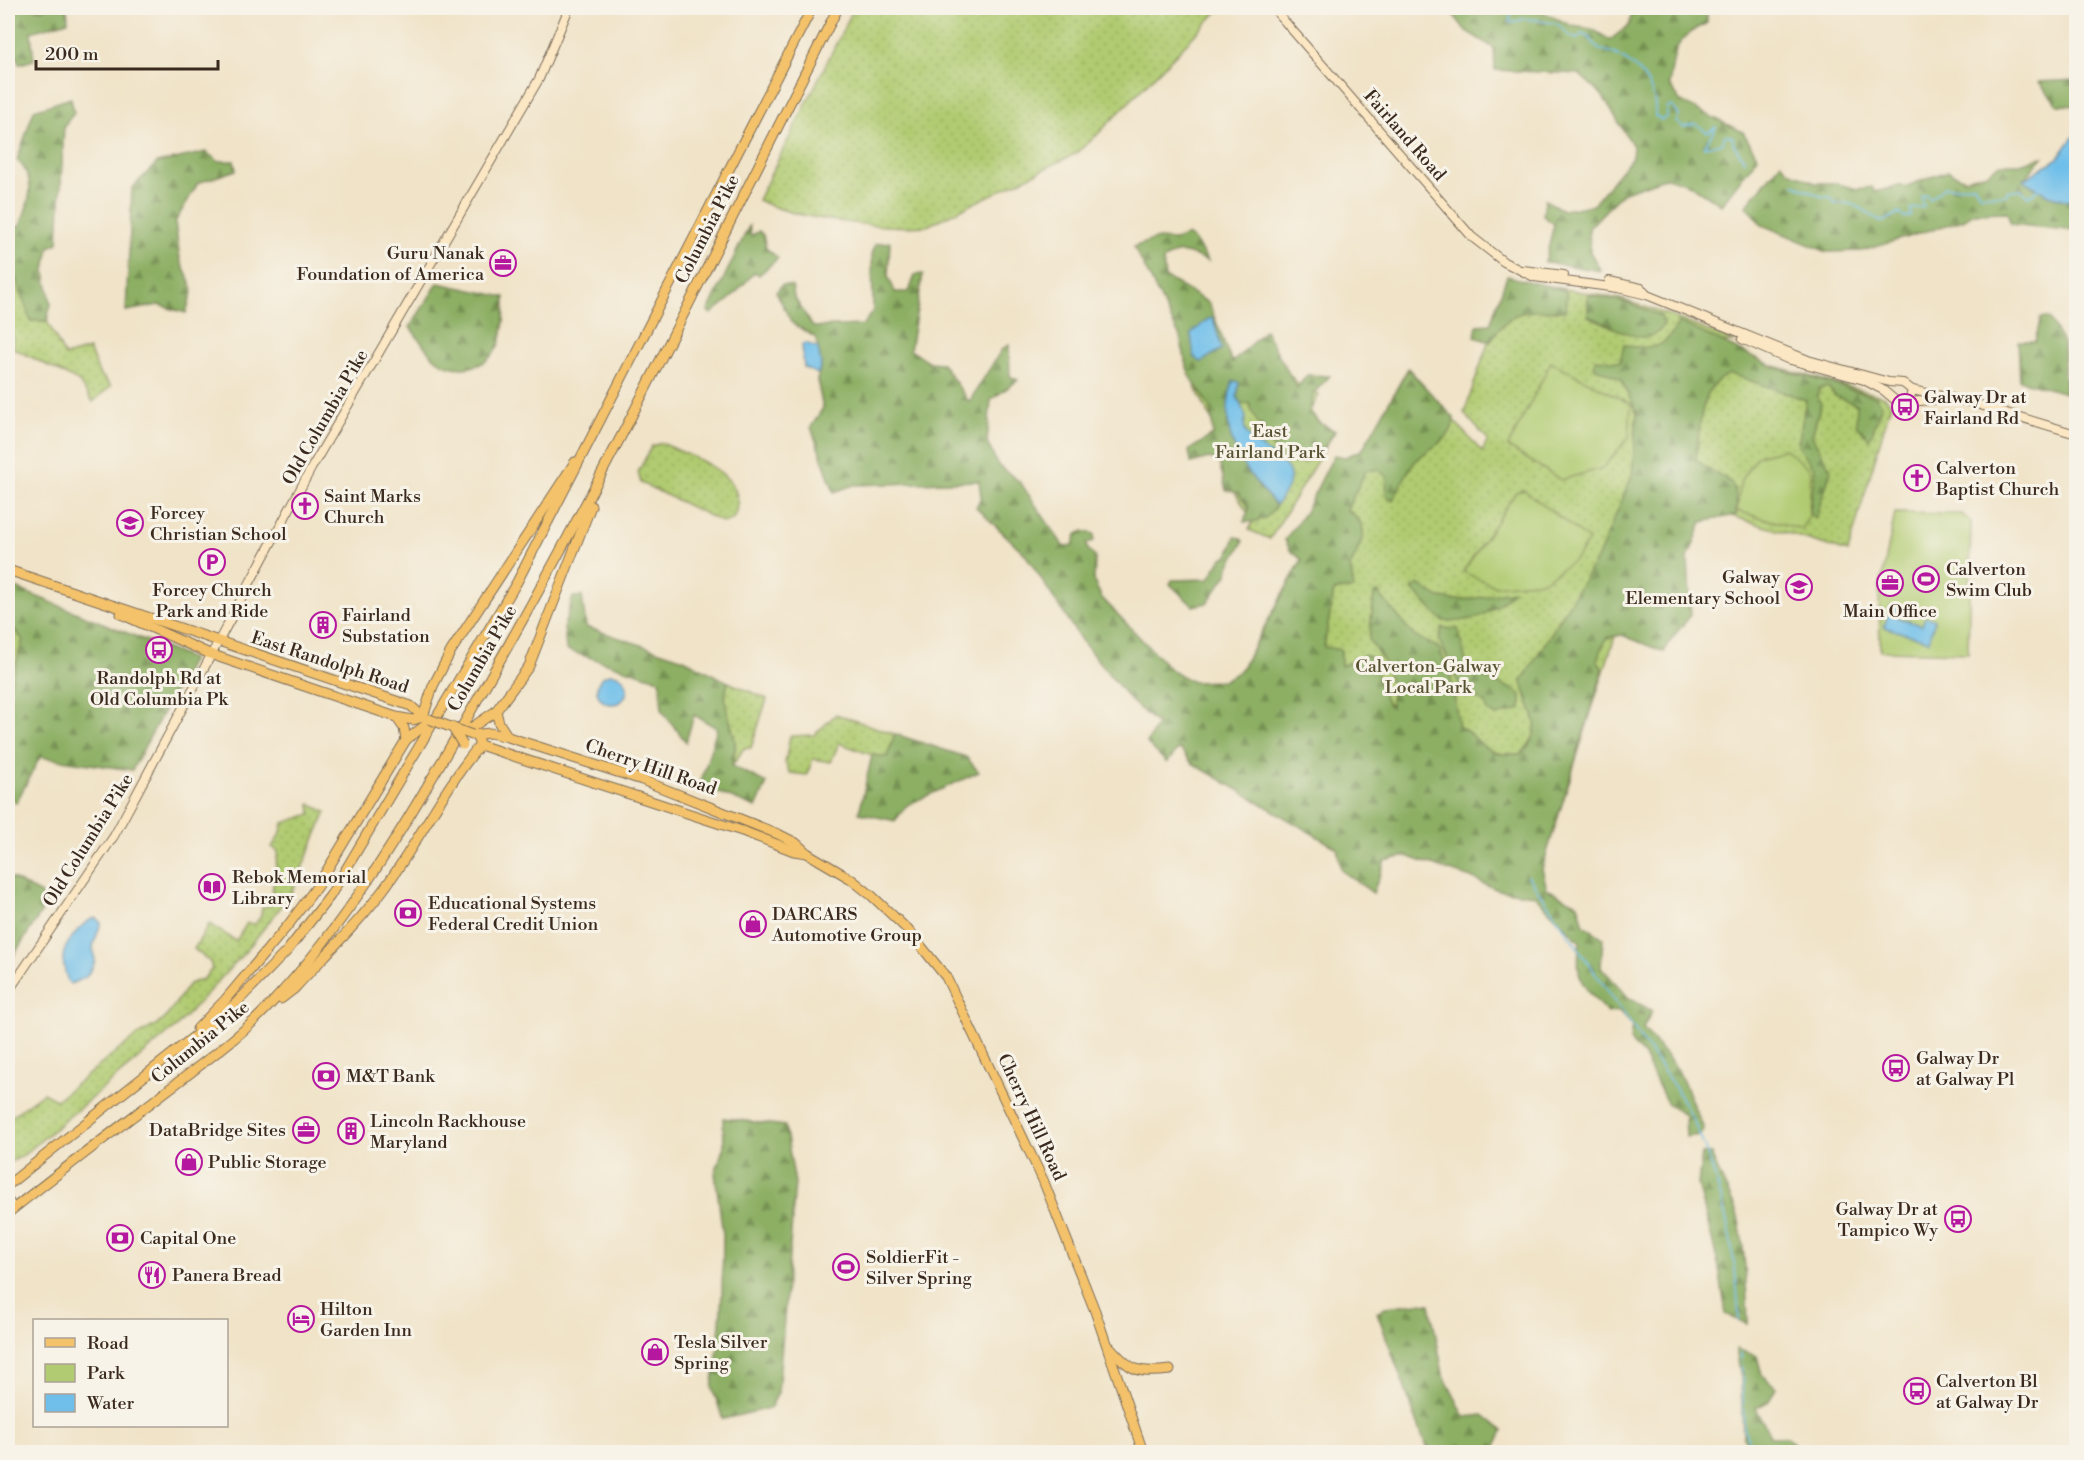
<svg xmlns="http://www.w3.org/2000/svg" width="2084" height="1460" font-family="'Libre Bodoni',serif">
<defs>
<pattern id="green-dots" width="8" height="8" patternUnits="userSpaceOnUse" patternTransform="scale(1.5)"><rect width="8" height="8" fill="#b0cb71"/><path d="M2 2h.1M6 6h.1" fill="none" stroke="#98ae61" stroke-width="1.8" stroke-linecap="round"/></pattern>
<pattern id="forest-firs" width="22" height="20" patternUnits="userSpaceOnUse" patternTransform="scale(1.5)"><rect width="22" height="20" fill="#8caf63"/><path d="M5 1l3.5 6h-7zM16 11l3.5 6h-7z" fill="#748f51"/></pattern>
</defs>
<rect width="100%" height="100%" fill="#f7f3e8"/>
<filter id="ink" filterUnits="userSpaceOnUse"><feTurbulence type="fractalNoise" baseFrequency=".0167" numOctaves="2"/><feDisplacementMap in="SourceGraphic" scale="12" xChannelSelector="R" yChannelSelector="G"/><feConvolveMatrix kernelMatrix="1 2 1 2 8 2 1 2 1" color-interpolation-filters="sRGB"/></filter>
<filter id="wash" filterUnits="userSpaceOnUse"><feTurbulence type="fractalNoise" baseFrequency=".008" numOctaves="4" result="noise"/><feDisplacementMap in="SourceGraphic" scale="24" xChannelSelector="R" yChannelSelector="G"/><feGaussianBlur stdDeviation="1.35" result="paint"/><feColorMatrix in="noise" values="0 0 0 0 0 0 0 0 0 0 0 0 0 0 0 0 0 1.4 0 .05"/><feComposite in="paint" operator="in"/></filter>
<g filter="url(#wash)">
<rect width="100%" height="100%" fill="#f0e3c8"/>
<!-- green -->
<g fill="url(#green-dots)" stroke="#767a48" stroke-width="1.5">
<path d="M854 8H1221L1096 136 1075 154 927 226C884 229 796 220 758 200Z"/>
<path d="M8 265 12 269 31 321H47L65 356 89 349 99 373 111 386 93 402 78 381 13 348 11 321 8 314Z"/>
<path d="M1510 279 1621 299 1669 315 1735 342H1708L1707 347 1885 397 1891 404 1848 552 1660 494 1537 883 1190 761 1408 368 1482 452 1488 440 1464 413Z"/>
<path d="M1222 349 1234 362 1271 354 1299 385 1319 395 1310 411 1318 422 1335 431 1270 539 1249 530 1253 521 1221 470C1226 440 1208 413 1195 387L1202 382Z"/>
<path d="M662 443C691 457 755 475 733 519L724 523 641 483 638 472 652 446Z"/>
<path d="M8 626 23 639 8 691Z"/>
<path d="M728 682 767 699 751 748H744L732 766C733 758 736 749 735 742 732 720 720 705 728 682Z"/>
<path d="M836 714 895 734 887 757 872 755 839 743 831 762 813 759 807 775 790 773 785 763 790 736 814 735Z"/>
<path d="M310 804 326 812 291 894 245 952 177 1026 21 1157 8 1163V1119L43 1093 56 1100 135 1037 164 1020 189 984 203 979 212 969 210 962 194 949 209 924 236 941 247 923 255 924 261 916 262 907 270 906 278 851 272 847 281 832 283 823 311 814Z"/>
</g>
<!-- forest -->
<g fill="url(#forest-firs)" stroke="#646c40" stroke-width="1.5">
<path d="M8 8H67L68 21 31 32 34 60 19 64 12 42 8 39Z"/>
<path d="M1448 8H1535L1572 26 1592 29 1610 40 1629 25 1631 16C1650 2 1685 5 1707 12V23C1672 41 1676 48 1669 85L1681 102 1743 132 1758 157 1721 205 1689 184 1667 177 1622 193 1589 228 1590 252 1601 271 1545 262 1554 224 1543 216 1545 200 1563 210 1593 205 1632 157 1633 146 1602 95 1579 74 1495 70 1494 48 1466 31Z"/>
<path d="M2076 80V106L2058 105 2039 82Z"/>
<path d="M71 98 74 113 64 126 58 243 49 247 45 271 51 304 47 321H31L12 269 8 265V229L20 226C29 202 38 180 17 160L34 110Z"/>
<path d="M206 152 218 161H234L236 170 198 183 175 222 180 259 193 289 186 313 159 305 126 311 132 188 157 163Z"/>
<path d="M2043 157 2023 180 2048 195 2076 203V231L2011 224 2007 212 1974 213 1963 220 1862 251 1827 252 1762 225 1746 206 1781 163 1789 171 1815 183H1835L1857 189 1872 187 1875 192 1900 185 1904 187 1948 171 1965 179 1987 173 2000 164H2020Z"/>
<path d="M749 226 751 236 759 231 763 235 766 248 778 258 759 275 755 272 730 299 711 314 708 311Z"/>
<path d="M1187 235 1195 241 1208 261C1190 254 1178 246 1163 261L1165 277 1209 303 1232 363 1265 330 1297 388 1307 375 1330 376 1313 394 1310 411 1318 422 1335 431C1296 496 1268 451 1249 403L1239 405 1237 396 1239 383 1233 382C1216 434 1242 469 1276 505 1268 520 1260 522 1244 522L1249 508 1239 493 1226 490 1219 461 1209 458 1191 463 1189 450 1213 435 1211 408 1189 375 1180 337 1134 247 1155 239 1175 240Z"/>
<path d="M890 242 888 276 895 292H909L915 275 923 274 910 350 929 362 942 363 969 402 1002 349 1009 345 1010 376 1018 380 991 400 987 442 998 465 1020 482 1064 547 1073 545 1076 535 1083 531 1094 534V541L1087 543V548L1095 557 1094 582 1102 598 1172 671 1193 682 1223 681 1241 670 1302 560 1290 550 1285 540 1305 512 1334 455 1345 457 1362 450 1408 369 1454 418C1453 441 1432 445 1418 459 1407 469 1400 487 1393 500L1386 496 1387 477 1378 470H1366L1347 510C1375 528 1360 543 1350 567L1354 588 1334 591 1324 647 1341 650V666L1365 655 1372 658C1378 674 1380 696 1391 707L1392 685 1383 660 1369 640 1374 594 1378 592 1414 636 1439 648 1451 677 1459 727C1472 732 1475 740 1486 748 1496 755 1509 754 1521 754 1550 725 1527 712 1522 681L1598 557 1632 476 1637 413 1621 379 1594 367 1596 359 1620 362 1624 345C1653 351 1665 349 1679 322L1777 368 1876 397 1882 405C1876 417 1876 428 1869 439L1856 424 1857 405 1835 396 1828 387 1819 389 1817 396 1821 403 1812 436 1831 470 1816 518 1812 517 1810 511 1815 469 1798 446 1806 400 1731 374C1698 382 1700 431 1696 459 1719 483 1740 469 1736 515L1702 522 1688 558 1691 615 1673 637 1664 652 1622 635 1606 638 1597 660 1603 670 1542 869 1547 889 1578 904 1584 925 1603 938 1601 967 1629 998 1652 1011 1643 1028 1678 1070 1704 1129 1700 1135 1686 1137 1685 1115 1668 1105 1643 1055 1630 1041 1632 1025 1619 1011 1607 1013C1582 984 1574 981 1580 942L1534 895 1498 890 1471 878 1406 856 1385 861 1373 893 1341 870 1337 848 1192 763 1179 748 1167 763 1147 743 1157 724 1131 701 1081 640 1025 554 976 507 981 497 979 481 854 485 834 492 811 427 823 408 817 380 821 364 816 338 792 323 776 292 782 285 792 286 794 297 813 327 863 325 873 311 872 255 875 244Z"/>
<path d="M1507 276 1564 290 1567 293 1565 311C1526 311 1512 306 1490 342L1475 337 1477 325 1490 324Z"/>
<path d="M438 283 505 297C505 329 503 366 463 368 454 368 445 366 437 360 427 351 418 338 410 327Z"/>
<path d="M1588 295 1625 302 1661 316 1664 325C1648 353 1609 323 1588 316Z"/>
<path d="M2041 318H2049L2063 343 2065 393 2020 380 2018 341H2035Z"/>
<path d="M1235 537 1241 538 1243 542 1228 568V573L1207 603 1193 606 1170 584 1172 580 1209 579 1222 558 1228 556Z"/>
<path d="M1419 584C1446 612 1480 596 1513 591 1491 614 1475 623 1443 621L1412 589Z"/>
<path d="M8 585 192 659 132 770 40 757 16 803 8 796V691L23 640 13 628 8 626Z"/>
<path d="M582 596 586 627 684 659 728 682C720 705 732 720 735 742 736 749 733 758 732 766L767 783 756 808 700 785 717 728 694 715 686 742 662 711 660 680 566 650 564 626 573 597Z"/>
<path d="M1442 628 1458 629 1468 670 1516 691 1521 696V709L1497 716 1487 711 1486 703 1462 691 1439 640Z"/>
<path d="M895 734 966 757 979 772 907 805 895 821 859 813 872 755 887 757Z"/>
<path d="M8 876 50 899 8 964Z"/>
<path d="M723 1118 785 1126 795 1183 778 1393 770 1408 723 1419 712 1387 718 1350 722 1294 723 1235 715 1173 724 1146Z"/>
<path d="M1702 1154H1711C1718 1172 1726 1188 1734 1205 1745 1228 1747 1297 1748 1324L1726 1314 1719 1268 1698 1184Z"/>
<path d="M1418 1303 1430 1304 1443 1374 1465 1417 1483 1415 1503 1431 1493 1452H1428L1377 1312 1385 1307Z"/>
<path d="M1736 1349 1757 1356 1762 1375 1776 1387 1769 1401 1756 1408 1771 1437H1787L1803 1452H1753L1743 1437 1741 1377Z"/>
</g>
<!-- pitch -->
<g fill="#b0cb71" stroke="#767a48" stroke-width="1.5">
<path d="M1551 362 1631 404 1629 437 1603 468 1561 480 1508 447Z"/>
<path d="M1785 449 1811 470 1809 516 1802 529 1737 511 1741 480 1757 456Z"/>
<path d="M1524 490 1589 540 1576 559 1543 581 1495 586 1463 572 1516 492Z"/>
<path d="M1895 513 1962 514 1971 522 1968 653 1880 651 1879 593Z"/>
</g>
<!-- water -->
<g fill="#6fbfea" stroke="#557484" stroke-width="1.5">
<path d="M2076 133V203L2048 195 2023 180 2058 158Z"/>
<path d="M1213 318 1222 349 1201 362 1194 357 1191 334 1208 319Z"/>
<path d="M806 343 818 348 821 364 818 374 804 368 802 344Z"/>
<path d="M1233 381 1239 382 1237 396 1246 417C1234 444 1288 455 1290 475 1291 485 1282 497 1276 505 1242 469 1216 434 1233 381Z"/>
<path d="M1891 606 1900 609 1898 618 1922 625 1925 617 1935 619 1929 641 1884 627Z"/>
<circle cx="612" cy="689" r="15"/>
<path d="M96 918 101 923 93 946 95 961 92 968 86 977 71 984 68 982C66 975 63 966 63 958 63 945 83 920 96 918Z"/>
</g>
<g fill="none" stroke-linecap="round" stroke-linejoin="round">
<!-- stream -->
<g stroke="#6fbfea" stroke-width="1.5">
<path d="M1496 8 1498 10 1500 8"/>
<path d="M1513 8 1509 22C1517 24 1517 20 1524 19 1534 18 1545 23 1556 23L1570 36 1577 39 1582 34 1590 38 1598 49C1630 55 1658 83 1655 116L1661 120 1667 117V108L1672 106 1679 115 1676 122 1683 127 1696 124 1707 132 1716 127 1704 147 1722 143 1725 135 1733 137V143L1745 161"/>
<path d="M8 15 17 8"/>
<path d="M1793 184 1823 197H1831L1835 204C1853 199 1867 213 1882 222L1900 213 1904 218 1911 216V209L1924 207 1921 197 1927 195 1930 200 1944 187C1955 189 1963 185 1974 185L1980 195H2008L2007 191 2021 189 2028 196 2040 189"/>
<path d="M1528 876 1676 1089C1717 1157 1736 1241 1739 1321"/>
<path d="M1741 1352 1744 1428 1748 1441 1764 1452"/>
</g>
</g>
</g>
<g filter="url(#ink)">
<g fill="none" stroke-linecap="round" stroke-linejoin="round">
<defs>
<g id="secondary">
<path d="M1273 8 1472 237 1504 262 1534 277 1618 288 1647 295 1808 360 1889 382 1903 383 1912 390 1970 402 2076 434"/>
<path d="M1523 270 1564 275"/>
<path d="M1609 281 1641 288 1647 295"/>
<path d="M1742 339 1787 359 1864 380 1883 390 1901 405 1909 402 1912 390"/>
<path d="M1909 402 1943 399"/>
<path d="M8 992 114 836 312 467 539 79 569 8"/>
<path d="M8 1200 13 1208"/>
</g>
<g id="primary">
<path d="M8 570 411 706 423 717"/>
<path d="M121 614 210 654 310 688 396 717 413 720 423 717"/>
<path d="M472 735 490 733 508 737 642 780 778 834 796 843 807 853 851 879 871 895 908 930 946 977 1043 1180 1095 1311 1143 1452"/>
<path d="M477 738 480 745 745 832 794 851 807 853"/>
<path d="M1110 1347C1131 1371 1138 1374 1170 1370"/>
</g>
<g id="trunk">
<path d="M496 711 499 723 508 737"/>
<path d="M396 717 404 728 406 740"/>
<path d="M423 717 433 686 451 651 575 462"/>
<path d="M465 732 496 711 529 666 591 506"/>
<path d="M281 999 294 989C325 955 359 923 386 886 419 840 444 788 480 745"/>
<path d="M197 1029 225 1000 289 924 318 885 406 740 432 720"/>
<path d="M8 1185 236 1003 287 951 330 896 517 582 812 8"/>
<path d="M8 1213C62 1170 118 1128 173 1086 204 1062 238 1038 265 1010 357 915 422 796 487 683 613 463 723 234 838 8"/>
</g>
</defs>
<!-- secondary casing -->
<use href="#secondary" stroke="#7a6b5a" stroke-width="10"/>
<!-- primary casing -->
<use href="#primary" stroke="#7a6b5a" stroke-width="11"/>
<!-- trunk casing -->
<use href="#trunk" stroke="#7a6b5a" stroke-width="11"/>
<!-- secondary -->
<use href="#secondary" stroke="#fbe7c3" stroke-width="8"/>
<!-- primary -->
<use href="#primary" stroke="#f4c26a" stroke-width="9"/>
<!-- trunk -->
<use href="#trunk" stroke="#f4c26a" stroke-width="9"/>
<defs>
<path id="primary-bridge" d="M429 719 472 735"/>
<path id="trunk-bridge" d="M452 727 463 745"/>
</defs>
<!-- primary-bridge casing -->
<use href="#primary-bridge" stroke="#7a6b5a" stroke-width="11" stroke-linecap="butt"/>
<!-- trunk-bridge casing -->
<use href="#trunk-bridge" stroke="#7a6b5a" stroke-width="11" stroke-linecap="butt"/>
<!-- primary-bridge -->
<use href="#primary-bridge" stroke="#f4c26a" stroke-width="9"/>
<!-- trunk-bridge -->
<use href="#trunk-bridge" stroke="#f4c26a" stroke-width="9"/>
</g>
</g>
<!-- icons -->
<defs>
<symbol id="office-ring" viewBox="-11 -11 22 22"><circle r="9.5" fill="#f7f3e8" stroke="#b5179e" stroke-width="1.5"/><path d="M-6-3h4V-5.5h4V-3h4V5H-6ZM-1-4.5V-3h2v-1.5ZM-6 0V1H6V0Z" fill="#b5179e"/></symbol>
<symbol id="bus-ring" viewBox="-11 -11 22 22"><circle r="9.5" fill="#f7f3e8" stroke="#b5179e" stroke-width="1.5"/><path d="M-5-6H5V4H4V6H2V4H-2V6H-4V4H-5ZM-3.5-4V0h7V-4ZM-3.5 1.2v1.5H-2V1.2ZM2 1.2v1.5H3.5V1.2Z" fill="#b5179e"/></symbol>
<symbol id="church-ring" viewBox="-11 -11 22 22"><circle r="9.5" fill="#f7f3e8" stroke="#b5179e" stroke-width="1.5"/><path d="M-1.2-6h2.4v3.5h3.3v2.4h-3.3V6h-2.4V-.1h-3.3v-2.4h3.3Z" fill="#b5179e"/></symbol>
<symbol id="school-ring" viewBox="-11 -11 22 22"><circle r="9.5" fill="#f7f3e8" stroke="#b5179e" stroke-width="1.5"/><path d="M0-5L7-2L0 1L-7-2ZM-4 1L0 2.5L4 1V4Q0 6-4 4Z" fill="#b5179e"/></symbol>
<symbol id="parking-ring" viewBox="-11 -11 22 22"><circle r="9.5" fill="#f7f3e8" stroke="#b5179e" stroke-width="1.5"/><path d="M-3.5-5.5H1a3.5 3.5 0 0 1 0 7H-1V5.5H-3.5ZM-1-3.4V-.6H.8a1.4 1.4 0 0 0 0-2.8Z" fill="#b5179e"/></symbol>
<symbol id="stadium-ring" viewBox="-11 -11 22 22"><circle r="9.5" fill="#f7f3e8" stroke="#b5179e" stroke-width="1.5"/><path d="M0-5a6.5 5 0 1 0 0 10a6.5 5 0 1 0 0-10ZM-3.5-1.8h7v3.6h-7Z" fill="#b5179e"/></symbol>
<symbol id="building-ring" viewBox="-11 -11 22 22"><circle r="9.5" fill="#f7f3e8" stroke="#b5179e" stroke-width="1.5"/><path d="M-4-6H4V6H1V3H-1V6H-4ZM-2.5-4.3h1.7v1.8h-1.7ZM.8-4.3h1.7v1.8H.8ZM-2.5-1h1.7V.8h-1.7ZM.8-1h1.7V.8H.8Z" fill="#b5179e"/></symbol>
<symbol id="library-ring" viewBox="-11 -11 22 22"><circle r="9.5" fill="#f7f3e8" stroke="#b5179e" stroke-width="1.5"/><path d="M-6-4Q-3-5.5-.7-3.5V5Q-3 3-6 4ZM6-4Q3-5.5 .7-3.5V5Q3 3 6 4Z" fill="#b5179e"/></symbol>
<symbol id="bank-ring" viewBox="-11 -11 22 22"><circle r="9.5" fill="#f7f3e8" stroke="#b5179e" stroke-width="1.5"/><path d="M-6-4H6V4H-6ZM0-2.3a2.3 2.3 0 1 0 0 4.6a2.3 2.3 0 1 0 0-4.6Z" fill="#b5179e"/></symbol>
<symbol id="shop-ring" viewBox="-11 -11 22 22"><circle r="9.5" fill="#f7f3e8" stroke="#b5179e" stroke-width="1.5"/><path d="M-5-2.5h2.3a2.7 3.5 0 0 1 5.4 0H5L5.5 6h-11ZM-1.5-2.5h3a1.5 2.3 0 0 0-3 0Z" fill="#b5179e"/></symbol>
<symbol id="restaurant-ring" viewBox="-11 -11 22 22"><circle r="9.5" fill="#f7f3e8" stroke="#b5179e" stroke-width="1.5"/><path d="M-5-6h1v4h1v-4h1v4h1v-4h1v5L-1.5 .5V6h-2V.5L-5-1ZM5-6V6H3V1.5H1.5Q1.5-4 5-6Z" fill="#b5179e"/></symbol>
<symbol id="hotel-ring" viewBox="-11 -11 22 22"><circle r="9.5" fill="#f7f3e8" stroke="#b5179e" stroke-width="1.5"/><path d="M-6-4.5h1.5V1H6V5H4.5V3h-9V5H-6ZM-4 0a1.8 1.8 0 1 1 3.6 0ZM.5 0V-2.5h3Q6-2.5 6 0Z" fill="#b5179e"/></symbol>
</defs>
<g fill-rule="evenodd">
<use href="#office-ring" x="488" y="248" width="30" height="30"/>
<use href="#bus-ring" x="1890" y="392" width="30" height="30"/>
<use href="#church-ring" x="1902" y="463" width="30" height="30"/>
<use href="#church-ring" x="290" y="491" width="30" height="30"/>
<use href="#school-ring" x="115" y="508" width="30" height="30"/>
<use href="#parking-ring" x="197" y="547" width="30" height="30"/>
<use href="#stadium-ring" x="1911" y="564" width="30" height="30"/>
<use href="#office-ring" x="1875" y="568" width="30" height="30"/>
<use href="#school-ring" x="1784" y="572" width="30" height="30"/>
<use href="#building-ring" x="308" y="610" width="30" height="30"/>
<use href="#bus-ring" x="144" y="635" width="30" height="30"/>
<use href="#library-ring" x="197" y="872" width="30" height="30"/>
<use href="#bank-ring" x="393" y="898" width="30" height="30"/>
<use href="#shop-ring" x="738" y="909" width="30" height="30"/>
<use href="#bus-ring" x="1881" y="1053" width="30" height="30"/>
<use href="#bank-ring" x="311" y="1061" width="30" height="30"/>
<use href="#office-ring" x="291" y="1115" width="30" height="30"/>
<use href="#building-ring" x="336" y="1116" width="30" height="30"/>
<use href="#shop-ring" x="174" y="1147" width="30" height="30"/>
<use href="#bus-ring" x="1943" y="1204" width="30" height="30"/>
<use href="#bank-ring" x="105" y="1223" width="30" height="30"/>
<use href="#stadium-ring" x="831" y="1252" width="30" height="30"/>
<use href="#restaurant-ring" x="137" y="1260" width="30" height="30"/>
<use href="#hotel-ring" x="286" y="1304" width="30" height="30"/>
<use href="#shop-ring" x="640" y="1337" width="30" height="30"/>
<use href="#bus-ring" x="1902" y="1376" width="30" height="30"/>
</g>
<g text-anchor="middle" stroke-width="6" stroke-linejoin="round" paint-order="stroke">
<!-- street labels -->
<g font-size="18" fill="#3b2a1e" stroke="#f7f3e8">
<text transform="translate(1405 135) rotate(49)" y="6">Fairland Road</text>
<text transform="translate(707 229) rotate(-63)" y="6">Columbia Pike</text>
<text transform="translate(325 417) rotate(-60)" y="6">Old Columbia Pike</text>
<text transform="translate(482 658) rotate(-60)" y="6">Columbia Pike</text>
<text transform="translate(330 662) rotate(18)" y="6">East Randolph Road</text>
<text transform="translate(651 767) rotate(19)" y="6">Cherry Hill Road</text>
<text transform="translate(88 840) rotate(-58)" y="6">Old Columbia Pike</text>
<text transform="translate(200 1042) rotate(-39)" y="6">Columbia Pike</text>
<text transform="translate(1032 1117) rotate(65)" y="6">Cherry Hill Road</text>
</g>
<!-- poi labels -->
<g font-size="18" fill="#3b2a1e" stroke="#f7f3e8" text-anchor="start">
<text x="484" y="259" text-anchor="end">Guru Nanak<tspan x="484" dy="21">Foundation of America</tspan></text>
<text x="1924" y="403">Galway Dr at<tspan x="1924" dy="21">Fairland Rd</tspan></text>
<text x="1936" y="474">Calverton<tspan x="1936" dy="21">Baptist Church</tspan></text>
<text x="324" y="502">Saint Marks<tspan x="324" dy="21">Church</tspan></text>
<text x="150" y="519">Forcey<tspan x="150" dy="21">Christian School</tspan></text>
<text x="1946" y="575">Calverton<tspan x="1946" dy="21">Swim Club</tspan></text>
<text x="1780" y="583" text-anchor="end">Galway<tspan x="1780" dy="21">Elementary School</tspan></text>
<text x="212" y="596" text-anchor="middle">Forcey Church<tspan x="212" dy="21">Park and Ride</tspan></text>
<text x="1890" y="617" text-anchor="middle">Main Office</text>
<text x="342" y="621">Fairland<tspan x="342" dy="21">Substation</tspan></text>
<text x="159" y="684" text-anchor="middle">Randolph Rd at<tspan x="159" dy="21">Old Columbia Pk</tspan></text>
<text x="232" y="883">Rebok Memorial<tspan x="232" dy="21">Library</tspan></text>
<text x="428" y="909">Educational Systems<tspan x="428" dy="21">Federal Credit Union</tspan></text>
<text x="772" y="920">DARCARS<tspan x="772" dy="21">Automotive Group</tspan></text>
<text x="1916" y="1064">Galway Dr<tspan x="1916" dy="21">at Galway Pl</tspan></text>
<text x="346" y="1082">M&amp;T Bank</text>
<text x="370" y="1127">Lincoln Rackhouse<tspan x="370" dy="21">Maryland</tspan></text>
<text x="286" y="1136" text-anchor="end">DataBridge Sites</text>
<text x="208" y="1168">Public Storage</text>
<text x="1938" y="1215" text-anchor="end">Galway Dr at<tspan x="1938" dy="21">Tampico Wy</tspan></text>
<text x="140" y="1244">Capital One</text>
<text x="866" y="1263">SoldierFit -<tspan x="866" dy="21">Silver Spring</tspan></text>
<text x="172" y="1281">Panera Bread</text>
<text x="320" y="1315">Hilton<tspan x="320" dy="21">Garden Inn</tspan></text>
<text x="674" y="1348">Tesla Silver<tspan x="674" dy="21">Spring</tspan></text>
<text x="1936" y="1387">Calverton Bl<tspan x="1936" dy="21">at Galway Dr</tspan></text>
</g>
<!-- park labels -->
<g font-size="18" fill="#585233" stroke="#f7f3e8">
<text x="1270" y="437">East<tspan x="1270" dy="21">Fairland Park</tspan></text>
<text x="1428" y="672">Calverton-Galway<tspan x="1428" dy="21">Local Park</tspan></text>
</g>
</g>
<!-- margin -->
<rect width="2084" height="1460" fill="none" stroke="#f7f3e8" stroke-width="30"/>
<!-- legend -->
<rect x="33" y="1319" width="195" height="108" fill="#f7f3e8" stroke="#aca397" stroke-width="1.5"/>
<rect x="45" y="1338" width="30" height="9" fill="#f4c26a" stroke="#aca397" stroke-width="1.5"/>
<text x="87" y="1349" font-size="18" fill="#3b2a1e">Road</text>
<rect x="45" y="1364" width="30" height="18" fill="#b0cb71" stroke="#aca397" stroke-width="1.5"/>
<text x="87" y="1379" font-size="18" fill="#3b2a1e">Park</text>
<rect x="45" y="1394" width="30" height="18" fill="#6fbfea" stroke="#aca397" stroke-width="1.5"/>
<text x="87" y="1409" font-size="18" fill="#3b2a1e">Water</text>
<!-- scale -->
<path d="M36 60v9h182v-9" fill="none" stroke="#3b2a1e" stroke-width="3"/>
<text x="45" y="60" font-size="18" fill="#3b2a1e" stroke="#f7f3e8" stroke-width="4.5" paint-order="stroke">200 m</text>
</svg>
